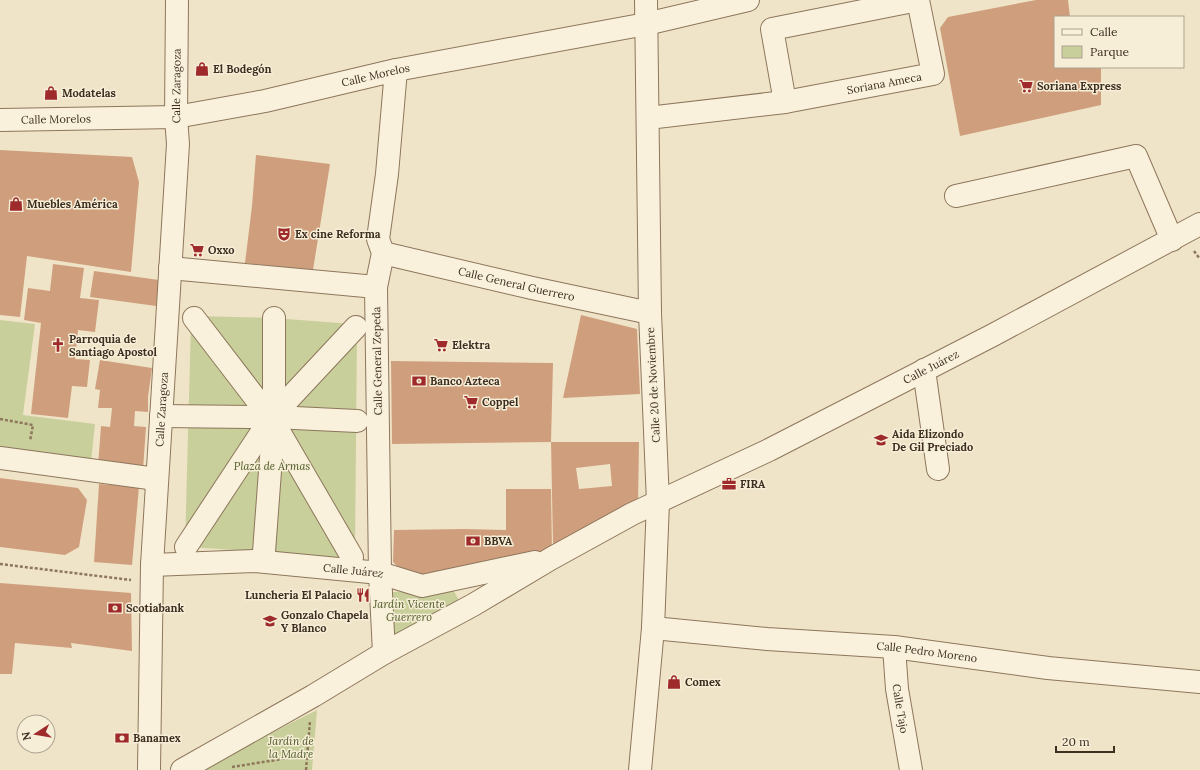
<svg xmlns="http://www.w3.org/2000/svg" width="1200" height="770" font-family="Lora,serif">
<rect width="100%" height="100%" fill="#f0e4c8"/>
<!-- green -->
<g fill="#c9cf9b">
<path d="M198 316 274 318 352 324 357 331 355 553 347 559 264 552 188 547 185 546 191 322Z"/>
<path d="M0 320 35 324 23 415 95 424 91 462 0 449Z"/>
<path d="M451 586 460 602 396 643 385 593Z"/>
<path d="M317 710 312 770H197Z"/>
</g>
<!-- building -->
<g fill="#cf9f7d" fill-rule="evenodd">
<path d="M1036 0H1068L1070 17H1055V67H1101V105L960 136 940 28 948 17Z"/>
<path d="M0 150 132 157 139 182 131 272 27 256 20 317 0 315Z"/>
<path d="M256 155 330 164 313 270 245 263 252 206Z"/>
<path d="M53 264 84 268 80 298 99 300 95 332 78 330 75 359 90 360 87 387 72 386 68 418 31 414 41 323 24 320 28 288 50 291Z"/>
<path d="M94 271 159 280 156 306 90 297Z"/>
<path d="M581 315 637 329 640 394 563 398Z"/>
<path d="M100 360 152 368 148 397V412L135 411 134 426 146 427 143 470 98 466 101 426 110 427 112 408H98L100 390 95 389Z"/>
<path d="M391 361 553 363 551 442 392 444Z"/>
<path d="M551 442H639L638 505 553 545ZM610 464 612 486 579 489 576 468Z"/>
<path d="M0 478 78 488 87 500 79 547 65 555 0 547Z"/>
<path d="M99 484 139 487 132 565 94 562Z"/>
<path d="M506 489H551L552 552 413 582 393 562 394 530 463 529 506 530Z"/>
<path d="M0 583 131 593 132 651 71 643 72 648 15 643 12 674H0Z"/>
</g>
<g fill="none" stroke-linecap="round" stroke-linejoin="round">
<defs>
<g id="minor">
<path d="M785 102 772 29 918 0"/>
<path id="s1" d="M648 118 785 102 933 74 918 0"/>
<path id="s2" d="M0 120 176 117 265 101 396 70 646 24 748 0"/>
<path d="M956 196 1136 156 1172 240"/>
<path id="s3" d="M383 253 532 288 650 313"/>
<path d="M170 268 376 287"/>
<path d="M194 318 273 421 352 557"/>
<path d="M924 370 938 469"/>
<path d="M161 416 251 417"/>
<path d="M274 417 357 421"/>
<path d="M0 458 149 478 153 481 157 478"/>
<path d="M186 547 271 418 356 327"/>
<path d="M264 552 274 417V318"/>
<path id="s4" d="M152 565 254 561 380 573 422 586 535 562"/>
<path id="s5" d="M653 628 767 639 894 647 1048 668 1200 682"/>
<path id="s6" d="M894 647 897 689 911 770"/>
<path d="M384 653 380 573 376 287 383 253 378 239 387 174 396 70"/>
<path id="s7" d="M149 770 152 565 178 144 176 117 177 0"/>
<path id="s8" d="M182 770 313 696 384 653 473 605 552 558 632 514 769 450 993 335 1200 224"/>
<path d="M640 770 653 628 658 502 650 313 646 0"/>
</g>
</defs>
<!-- minor casing -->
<use href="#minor" stroke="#8d765c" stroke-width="24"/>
<!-- path -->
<g stroke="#8d765c" stroke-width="2.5" stroke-dasharray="3 2" stroke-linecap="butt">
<path d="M1194 251 1200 259"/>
<path d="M0 419 33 425 30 441"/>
<path d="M0 564 131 580"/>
<path d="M232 767 307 755"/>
<path d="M306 770 310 721"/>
</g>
<!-- minor -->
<use href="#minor" stroke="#faf1dc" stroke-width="22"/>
</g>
<!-- icons -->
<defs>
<symbol id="shop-bare" viewBox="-9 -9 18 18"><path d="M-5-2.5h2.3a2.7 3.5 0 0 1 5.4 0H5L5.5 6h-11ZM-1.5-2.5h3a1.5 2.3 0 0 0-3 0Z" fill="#9e2a2b" stroke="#f7eed8" stroke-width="2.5" paint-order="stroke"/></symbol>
<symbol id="supermarket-bare" viewBox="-9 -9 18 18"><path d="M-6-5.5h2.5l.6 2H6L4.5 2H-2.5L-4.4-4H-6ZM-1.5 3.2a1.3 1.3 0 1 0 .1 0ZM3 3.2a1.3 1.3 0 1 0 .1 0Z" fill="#9e2a2b" stroke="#f7eed8" stroke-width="2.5" paint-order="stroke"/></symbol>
<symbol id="theatre-bare" viewBox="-9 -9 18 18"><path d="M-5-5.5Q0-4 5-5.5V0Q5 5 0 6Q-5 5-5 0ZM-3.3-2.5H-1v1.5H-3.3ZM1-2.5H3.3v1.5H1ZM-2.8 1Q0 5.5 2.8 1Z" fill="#9e2a2b" stroke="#f7eed8" stroke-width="2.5" paint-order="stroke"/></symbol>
<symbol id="church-bare" viewBox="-9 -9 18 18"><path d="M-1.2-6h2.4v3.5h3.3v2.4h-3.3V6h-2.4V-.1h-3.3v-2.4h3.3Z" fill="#9e2a2b" stroke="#f7eed8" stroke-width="2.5" paint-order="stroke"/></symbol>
<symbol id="bank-bare" viewBox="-9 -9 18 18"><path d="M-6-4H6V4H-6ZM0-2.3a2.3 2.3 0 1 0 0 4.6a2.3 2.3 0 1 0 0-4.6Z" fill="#9e2a2b" stroke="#f7eed8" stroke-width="2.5" paint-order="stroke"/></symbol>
<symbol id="school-bare" viewBox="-9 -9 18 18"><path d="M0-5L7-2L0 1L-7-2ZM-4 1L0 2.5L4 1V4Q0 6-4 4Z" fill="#9e2a2b" stroke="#f7eed8" stroke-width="2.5" paint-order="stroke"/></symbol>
<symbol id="office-bare" viewBox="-9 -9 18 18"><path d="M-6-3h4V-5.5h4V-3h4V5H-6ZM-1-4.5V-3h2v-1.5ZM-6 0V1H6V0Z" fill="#9e2a2b" stroke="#f7eed8" stroke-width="2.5" paint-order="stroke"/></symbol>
<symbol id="restaurant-bare" viewBox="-9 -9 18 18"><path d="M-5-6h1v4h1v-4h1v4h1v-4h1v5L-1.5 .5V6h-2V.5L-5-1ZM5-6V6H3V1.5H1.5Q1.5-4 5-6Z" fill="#9e2a2b" stroke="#f7eed8" stroke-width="2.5" paint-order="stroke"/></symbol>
</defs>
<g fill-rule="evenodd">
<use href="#shop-bare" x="192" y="59" width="20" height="20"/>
<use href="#supermarket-bare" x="1016" y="76" width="20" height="20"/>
<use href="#shop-bare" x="41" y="83" width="20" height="20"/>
<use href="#shop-bare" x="6" y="194" width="20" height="20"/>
<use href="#theatre-bare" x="274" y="224" width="20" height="20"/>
<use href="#supermarket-bare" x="187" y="240" width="20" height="20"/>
<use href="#church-bare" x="48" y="335" width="20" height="20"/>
<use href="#supermarket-bare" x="431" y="335" width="20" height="20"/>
<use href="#bank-bare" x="409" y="371" width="20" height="20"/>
<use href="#supermarket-bare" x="461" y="392" width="20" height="20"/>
<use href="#school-bare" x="871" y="430" width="20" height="20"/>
<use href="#office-bare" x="719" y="474" width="20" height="20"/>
<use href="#bank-bare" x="463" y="531" width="20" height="20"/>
<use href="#restaurant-bare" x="353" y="585" width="20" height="20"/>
<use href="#bank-bare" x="105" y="598" width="20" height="20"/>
<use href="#school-bare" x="260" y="611" width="20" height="20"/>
<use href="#shop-bare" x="664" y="672" width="20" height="20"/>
<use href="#bank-bare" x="112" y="728" width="20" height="20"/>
</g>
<g text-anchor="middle" stroke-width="3" stroke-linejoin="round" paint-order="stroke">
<!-- poi labels -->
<g font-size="11" font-weight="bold" fill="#3d2e20" stroke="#f7eed8" text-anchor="start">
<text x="213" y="73">El Bodegón</text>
<text x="1037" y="90">Soriana Express</text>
<text x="62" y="97">Modatelas</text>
<text x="27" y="208">Muebles América</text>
<text x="295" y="238">Ex cine Reforma</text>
<text x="208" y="254">Oxxo</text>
<text x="69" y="343">Parroquia de<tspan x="69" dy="13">Santiago Apostol</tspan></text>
<text x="452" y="349">Elektra</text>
<text x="430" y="385">Banco Azteca</text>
<text x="482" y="406">Coppel</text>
<text x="892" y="438">Aida Elizondo<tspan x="892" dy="13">De Gil Preciado</tspan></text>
<text x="740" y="488">FIRA</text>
<text x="484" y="545">BBVA</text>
<text x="352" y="599" text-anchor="end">Luncheria El Palacio</text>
<text x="126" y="612">Scotiabank</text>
<text x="281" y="619">Gonzalo Chapela<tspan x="281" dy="13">Y Blanco</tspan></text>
<text x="685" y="686">Comex</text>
<text x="133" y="742">Banamex</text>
</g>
<!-- street labels -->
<g font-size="11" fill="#3d2e20" stroke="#f7eed8">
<text dy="4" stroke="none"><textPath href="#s2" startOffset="380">Calle Morelos</textPath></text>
<text dy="4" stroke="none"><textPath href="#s1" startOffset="239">Soriana Ameca</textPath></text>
<text dy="4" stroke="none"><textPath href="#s7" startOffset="685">Calle Zaragoza</textPath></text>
<text dy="4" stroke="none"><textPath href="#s2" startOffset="56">Calle Morelos</textPath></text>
<text dy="4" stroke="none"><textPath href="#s3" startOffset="137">Calle General Guerrero</textPath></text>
<text transform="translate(377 361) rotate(-91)" y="4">Calle General Zepeda</text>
<text dy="4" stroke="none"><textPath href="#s8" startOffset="851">Calle Juárez</textPath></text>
<text transform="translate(653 385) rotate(-93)" y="4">Calle 20 de Noviembre</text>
<text dy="4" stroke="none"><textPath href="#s7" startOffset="361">Calle Zaragoza</textPath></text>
<text dy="4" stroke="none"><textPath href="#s4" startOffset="202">Calle Juárez</textPath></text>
<text dy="4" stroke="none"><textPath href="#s5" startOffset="275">Calle Pedro Moreno</textPath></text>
<text dy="4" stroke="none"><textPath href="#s6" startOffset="62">Calle Tajo</textPath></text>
</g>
<!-- park labels -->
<g font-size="11" font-style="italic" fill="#4d5a26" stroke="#f7eed8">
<text x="272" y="470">Plaza de Armas</text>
<text x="409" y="608">Jardín Vicente<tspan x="409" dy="13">Guerrero</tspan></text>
<text x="291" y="745">Jardín de<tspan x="291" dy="13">la Madre</tspan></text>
</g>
</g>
<!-- legend -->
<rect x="1054" y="16" width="130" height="52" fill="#f7eed8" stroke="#ada18e"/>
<rect x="1062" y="29" width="20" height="6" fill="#faf1dc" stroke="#ada18e"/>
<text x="1090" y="36" font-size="12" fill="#3d2e20">Calle</text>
<rect x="1062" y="46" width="20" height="12" fill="#c9cf9b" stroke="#ada18e"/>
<text x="1090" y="56" font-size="12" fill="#3d2e20">Parque</text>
<!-- north arrow -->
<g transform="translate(36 734) rotate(258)"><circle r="19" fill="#f7eed8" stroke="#ada18e"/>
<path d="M0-3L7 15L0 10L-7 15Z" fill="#9e2a2b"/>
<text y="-6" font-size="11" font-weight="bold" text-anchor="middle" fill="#3d2e20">N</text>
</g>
<!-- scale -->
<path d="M1056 746v6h58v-6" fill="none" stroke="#3d2e20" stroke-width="2"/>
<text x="1062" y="746" font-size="12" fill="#3d2e20" stroke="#f7eed8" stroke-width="3" paint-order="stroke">20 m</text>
</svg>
